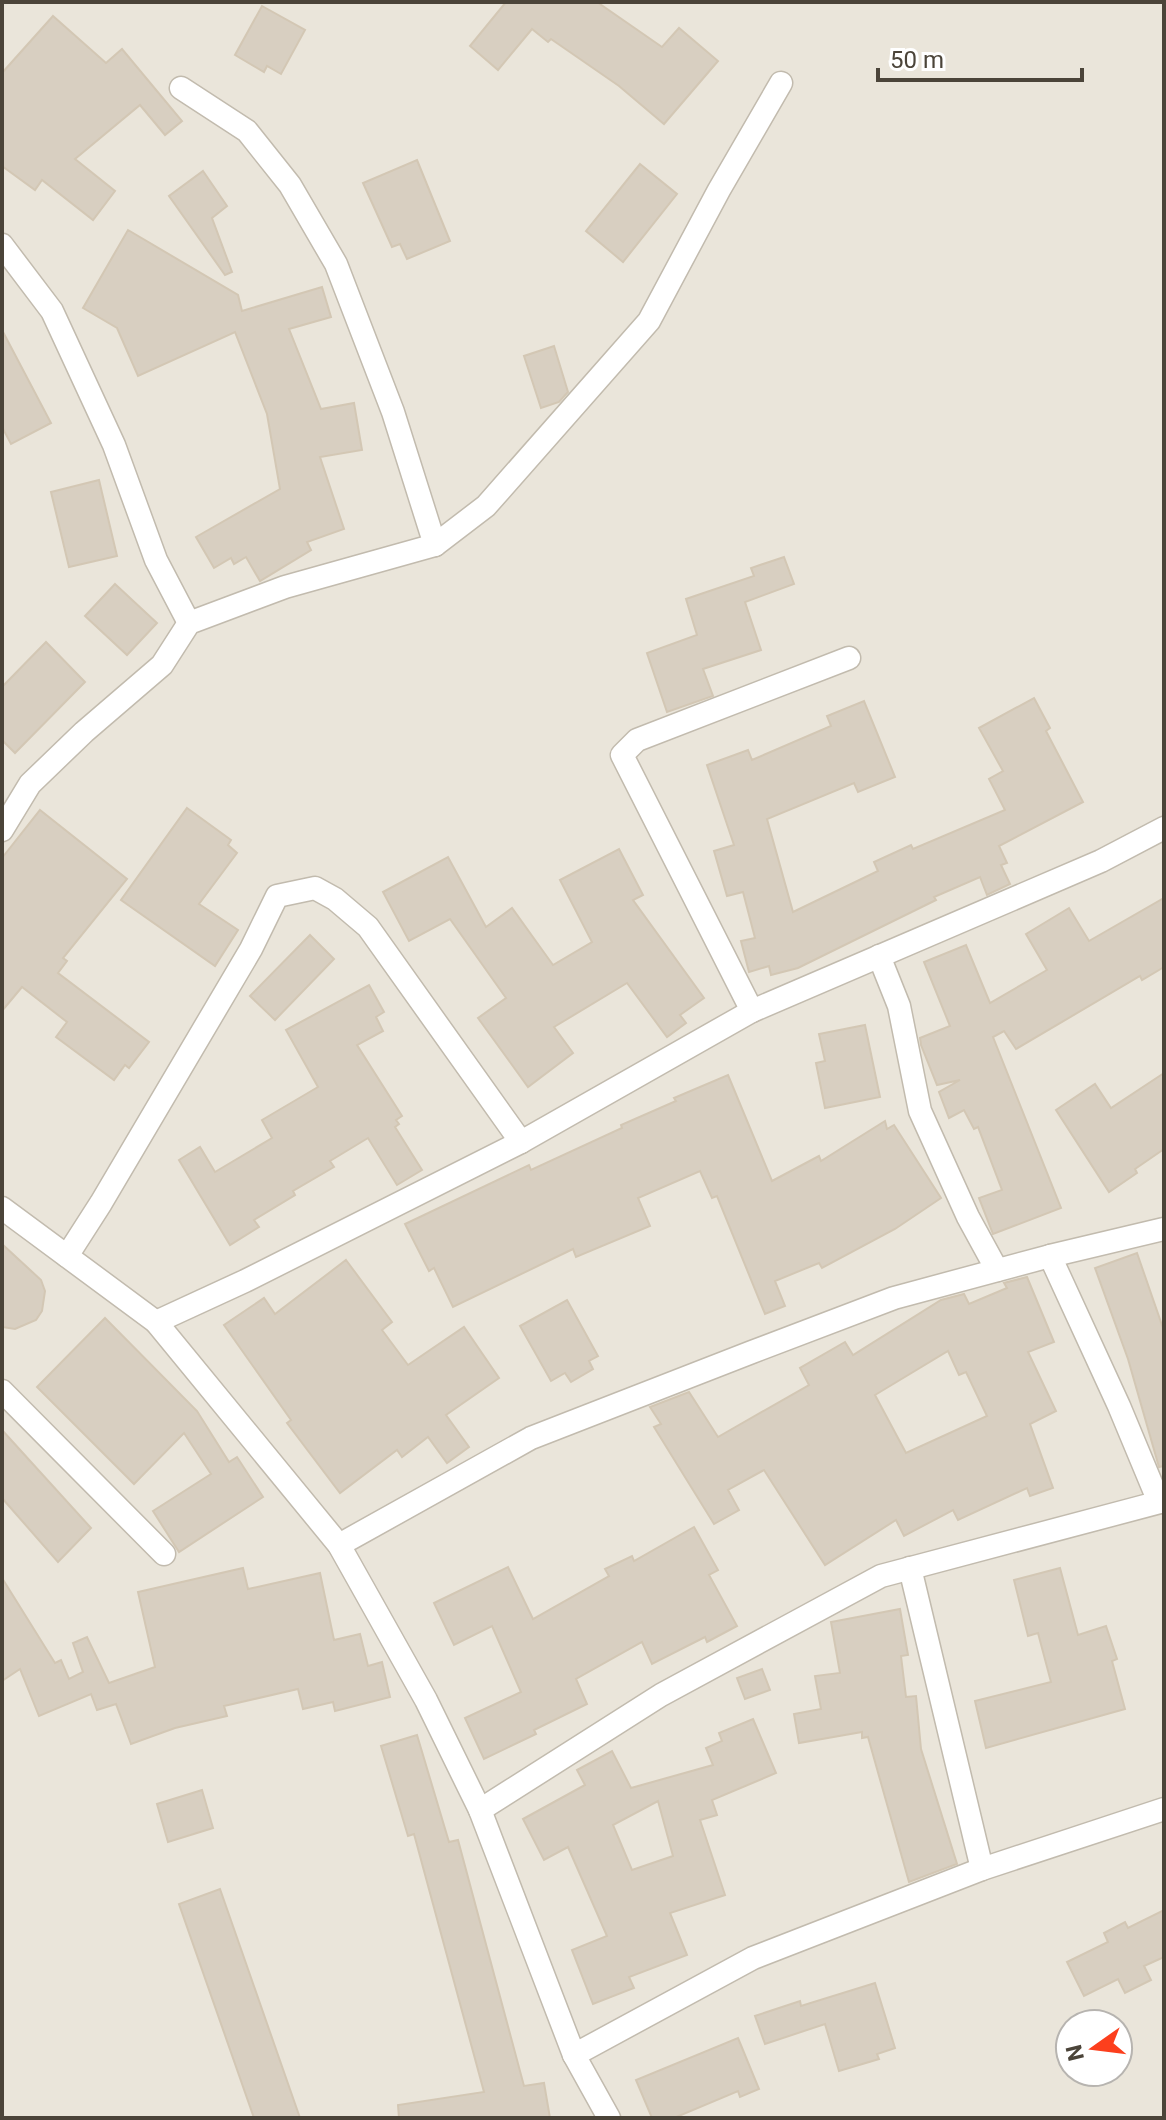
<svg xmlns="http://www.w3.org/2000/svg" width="1166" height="2120" font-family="Roboto,sans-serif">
<rect width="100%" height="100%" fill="#f6f3ec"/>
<!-- residential -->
<path fill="#eae5da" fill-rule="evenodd" d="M2 2H1164V2118H2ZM1070 2024H1118V2072H1070Z"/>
<!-- building -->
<g fill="#d8cfc1" stroke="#d3c7b4" stroke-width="2" fill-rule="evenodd">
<path d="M506 2H597L662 47 679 28 718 61 664 124 619 86 551 39 548 42 532 29 498 70 470 46Z"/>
<path d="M262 6 305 30 281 74 267 66 264 72 235 55Z"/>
<path d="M53 16 106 63 122 49 182 121 165 135 140 105 75 159 115 191 93 220 42 180 35 190 2 166V73Z"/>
<path d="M417 160 450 241 407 259 400 244 392 247 363 183Z"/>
<path d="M640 164 677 194 623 262 586 231Z"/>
<path d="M203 171 227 206 212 218 232 272 225 275 169 196Z"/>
<path d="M128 230 238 295 242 311 322 287 331 317 289 329 321 409 354 403 362 450 320 457 344 529 307 542 311 550 260 581 246 557 234 564 231 558 214 568 196 537 280 489 267 414 235 332 138 376 117 328 83 308Z"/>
<path d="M2 330 51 423 11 444 2 427Z"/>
<path d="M554 346 568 392 559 402 541 408 524 356Z"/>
<path d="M99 480 117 556 69 567 51 492Z"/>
<path d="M784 557 794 584 745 602 761 650 703 669 713 696 667 712 647 653 697 635 686 599 754 576 751 568Z"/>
<path d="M115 584 157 623 127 655 85 616Z"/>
<path d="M46 642 85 682 15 753 2 740V687Z"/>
<path d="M1034 698 1050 728 1046 731 1083 802 999 846 1007 863 1001 865 1010 884 987 895 980 877 934 897 936 900 798 968 771 975 769 966 749 972 741 941 755 938 743 892 727 896 714 851 734 845 707 765 748 750 752 760 831 726 827 716 864 701 895 777 858 792 854 783 767 819 793 912 878 871 874 862 911 845 913 849 1005 810 989 779 1003 771 979 728Z"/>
<path d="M187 808 231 840 228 845 237 853 199 904 238 930 215 966 121 900Z"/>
<path d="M40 810 127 879 63 958 67 961 58 973 149 1042 129 1068 125 1065 114 1080 56 1037 67 1022 22 987 2 1011V858Z"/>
<path d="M619 849 643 895 633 900 704 998 680 1015 686 1023 667 1037 627 983 554 1027 573 1053 528 1087 478 1018 506 998 450 919 409 941 383 892 448 857 486 927 512 908 553 965 592 942 560 880Z"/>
<path d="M1164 898V967L1142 980 1140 976 1016 1049 1004 1031 993 1037 1061 1208 993 1234 979 1198 1002 1190 978 1127 974 1129 964 1110 949 1118 939 1092 960 1080 937 1085 921 1045 920 1038 950 1026 924 962 966 945 990 1003 1047 970 1026 934 1069 908 1089 941Z"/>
<path d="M310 935 334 959 275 1020 250 996Z"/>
<path d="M369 985 384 1012 376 1017 383 1031 357 1045 402 1116 396 1120 399 1124 395 1127 422 1170 397 1185 368 1138 330 1161 334 1167 293 1191 295 1195 254 1220 259 1227 230 1245 179 1160 200 1147 215 1172 272 1138 262 1120 318 1087 286 1030Z"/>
<path d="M865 1025 880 1097 825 1108 816 1063 825 1061 819 1034Z"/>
<path d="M1164 1073V1149L1135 1169 1137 1173 1109 1192 1056 1110 1095 1084 1111 1108Z"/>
<path d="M728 1075 772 1181 819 1156 821 1161 885 1121 887 1129 894 1125 941 1198 895 1229 822 1268 819 1263 775 1281 785 1306 765 1314 717 1196 712 1198 700 1171 638 1198 650 1226 576 1257 573 1249 453 1307 434 1268 429 1271 405 1224 529 1165 531 1170 622 1128 621 1125 676 1101 674 1098Z"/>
<path d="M2 1244 41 1280 45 1291 42 1311 36 1320 15 1329 2 1327Z"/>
<path d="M1137 1253 1164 1331V1466L1159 1467 1128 1359 1095 1268Z"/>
<path d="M346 1260 392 1322 382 1330 408 1365 464 1327 499 1378 446 1415 469 1447 447 1463 428 1437 402 1457 397 1450 340 1493 287 1423 291 1420 224 1325 264 1298 275 1314Z"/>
<path d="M1027 1277 1054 1342 1028 1352 1056 1411 1030 1424 1053 1488 1030 1496 1027 1488 958 1520 953 1510 904 1536 896 1520 825 1565 764 1470 728 1490 739 1510 714 1524 654 1427 661 1424 650 1407 689 1392 718 1437 809 1385 800 1368 845 1342 853 1355 941 1300 964 1294 969 1304 1007 1288 1004 1283ZM948 1351 959 1375 966 1372 987 1416 906 1453 875 1395Z"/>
<path d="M567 1300 598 1356 589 1361 593 1369 571 1382 565 1373 551 1381 520 1326Z"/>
<path d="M105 1318 197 1411 229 1462 237 1457 263 1497 179 1552 153 1511 211 1474 184 1433 134 1484 37 1387Z"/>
<path d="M2 1430 91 1528 58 1562 2 1498Z"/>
<path d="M694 1527 718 1570 709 1575 737 1626 707 1642 705 1637 652 1664 642 1642 576 1679 587 1704 534 1730 536 1734 484 1759 465 1718 521 1692 492 1626 454 1645 434 1603 508 1567 533 1619 609 1576 605 1569 632 1556 634 1561Z"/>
<path d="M243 1568 248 1589 320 1573 334 1640 360 1634 368 1666 382 1662 390 1697 335 1711 333 1702 303 1709 298 1689 224 1706 227 1716 175 1728 131 1744 116 1704 97 1710 91 1694 39 1716 20 1669 2 1681V1578L55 1663 61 1660 69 1679 83 1672 73 1643 87 1637 109 1683 155 1667 138 1592Z"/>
<path d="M1060 1568 1078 1635 1106 1626 1117 1659 1112 1661 1125 1709 986 1748 975 1701 1051 1682 1038 1633 1028 1636 1014 1580Z"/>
<path d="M900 1609 908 1655 901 1656 906 1697 916 1696 921 1749 957 1864 909 1882 868 1737 862 1738V1732L799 1743 794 1714 821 1709 815 1676 840 1673 831 1622Z"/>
<path d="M762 1669 770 1690 745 1699 737 1678Z"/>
<path d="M753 1719 776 1773 712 1800 717 1815 700 1820 725 1895 670 1913 687 1955 629 1977 634 1988 593 2004 572 1950 607 1936 568 1847 544 1860 523 1819 585 1785 577 1770 612 1751 631 1788 713 1765 706 1748 722 1741 719 1733ZM658 1801 673 1856 632 1870 613 1825Z"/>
<path d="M417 1735 449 1842 458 1840 524 2086 544 2083 550 2118H399L398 2105 484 2092 414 1834 408 1836 381 1746Z"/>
<path d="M202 1790 213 1828 168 1842 157 1804Z"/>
<path d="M220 1889 300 2118H254L179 1904Z"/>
<path d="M1164 1910V1957L1144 1966 1151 1980 1125 1993 1118 1979 1084 1996 1067 1962 1108 1942 1104 1933 1125 1922 1128 1928Z"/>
<path d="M875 1983 895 2048 877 2054 879 2059 839 2071 825 2024 765 2044 755 2016 800 2001 801 2006Z"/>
<path d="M738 2038 759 2089 740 2097 738 2091 674 2118H652L636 2080Z"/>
</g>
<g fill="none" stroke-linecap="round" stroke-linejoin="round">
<defs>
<g id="street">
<path d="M181 88 247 131 290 185 336 264 393 412 435 545"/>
<path d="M2 245 52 311 114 445 156 560 189 623"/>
<path d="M2 830 30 784 84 732 162 665 189 623 285 587 435 545 486 506 649 321 719 190 781 83"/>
<path d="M879 956 899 1006 920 1111 968 1217 997 1270"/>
<path d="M752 1011 622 755 637 740 849 658"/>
<path d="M2 1208 156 1322 339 1545 426 1700 480 1810 574 2055 609 2118"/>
<path d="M67 1256 101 1203 251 949 277 896 315 888 335 899 368 927 521 1142"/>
<path d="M1050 1256 1119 1406 1159 1502"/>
<path d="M156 1322 245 1281 521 1142 752 1011 1101 861 1164 828"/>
<path d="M2 1391 164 1554"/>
<path d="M339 1545 531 1438 752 1352 894 1298 1050 1256 1164 1229"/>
<path d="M910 1568 982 1869"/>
<path d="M480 1810 661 1695 881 1576 1164 1501"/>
<path d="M574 2055 753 1958 982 1869 1164 1809"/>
</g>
</defs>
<!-- street casing -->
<use href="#street" stroke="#c2bbae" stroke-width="25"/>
<!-- street -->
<use href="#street" stroke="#fff" stroke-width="22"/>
</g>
<!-- border -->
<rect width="1166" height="2120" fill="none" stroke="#4b4439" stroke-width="8"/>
<!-- north arrow -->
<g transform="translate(1094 2048) rotate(256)"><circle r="38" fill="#ffffff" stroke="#b7b4b0" stroke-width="2"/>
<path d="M0-6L14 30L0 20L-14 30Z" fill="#fc3f1d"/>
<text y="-12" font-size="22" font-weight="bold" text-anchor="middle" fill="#4b4439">N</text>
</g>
<!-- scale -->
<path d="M878 68v12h204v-12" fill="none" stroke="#4b4439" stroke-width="4"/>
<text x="890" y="68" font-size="24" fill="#4b4439" stroke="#ffffff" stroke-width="6" paint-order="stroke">50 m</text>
</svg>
